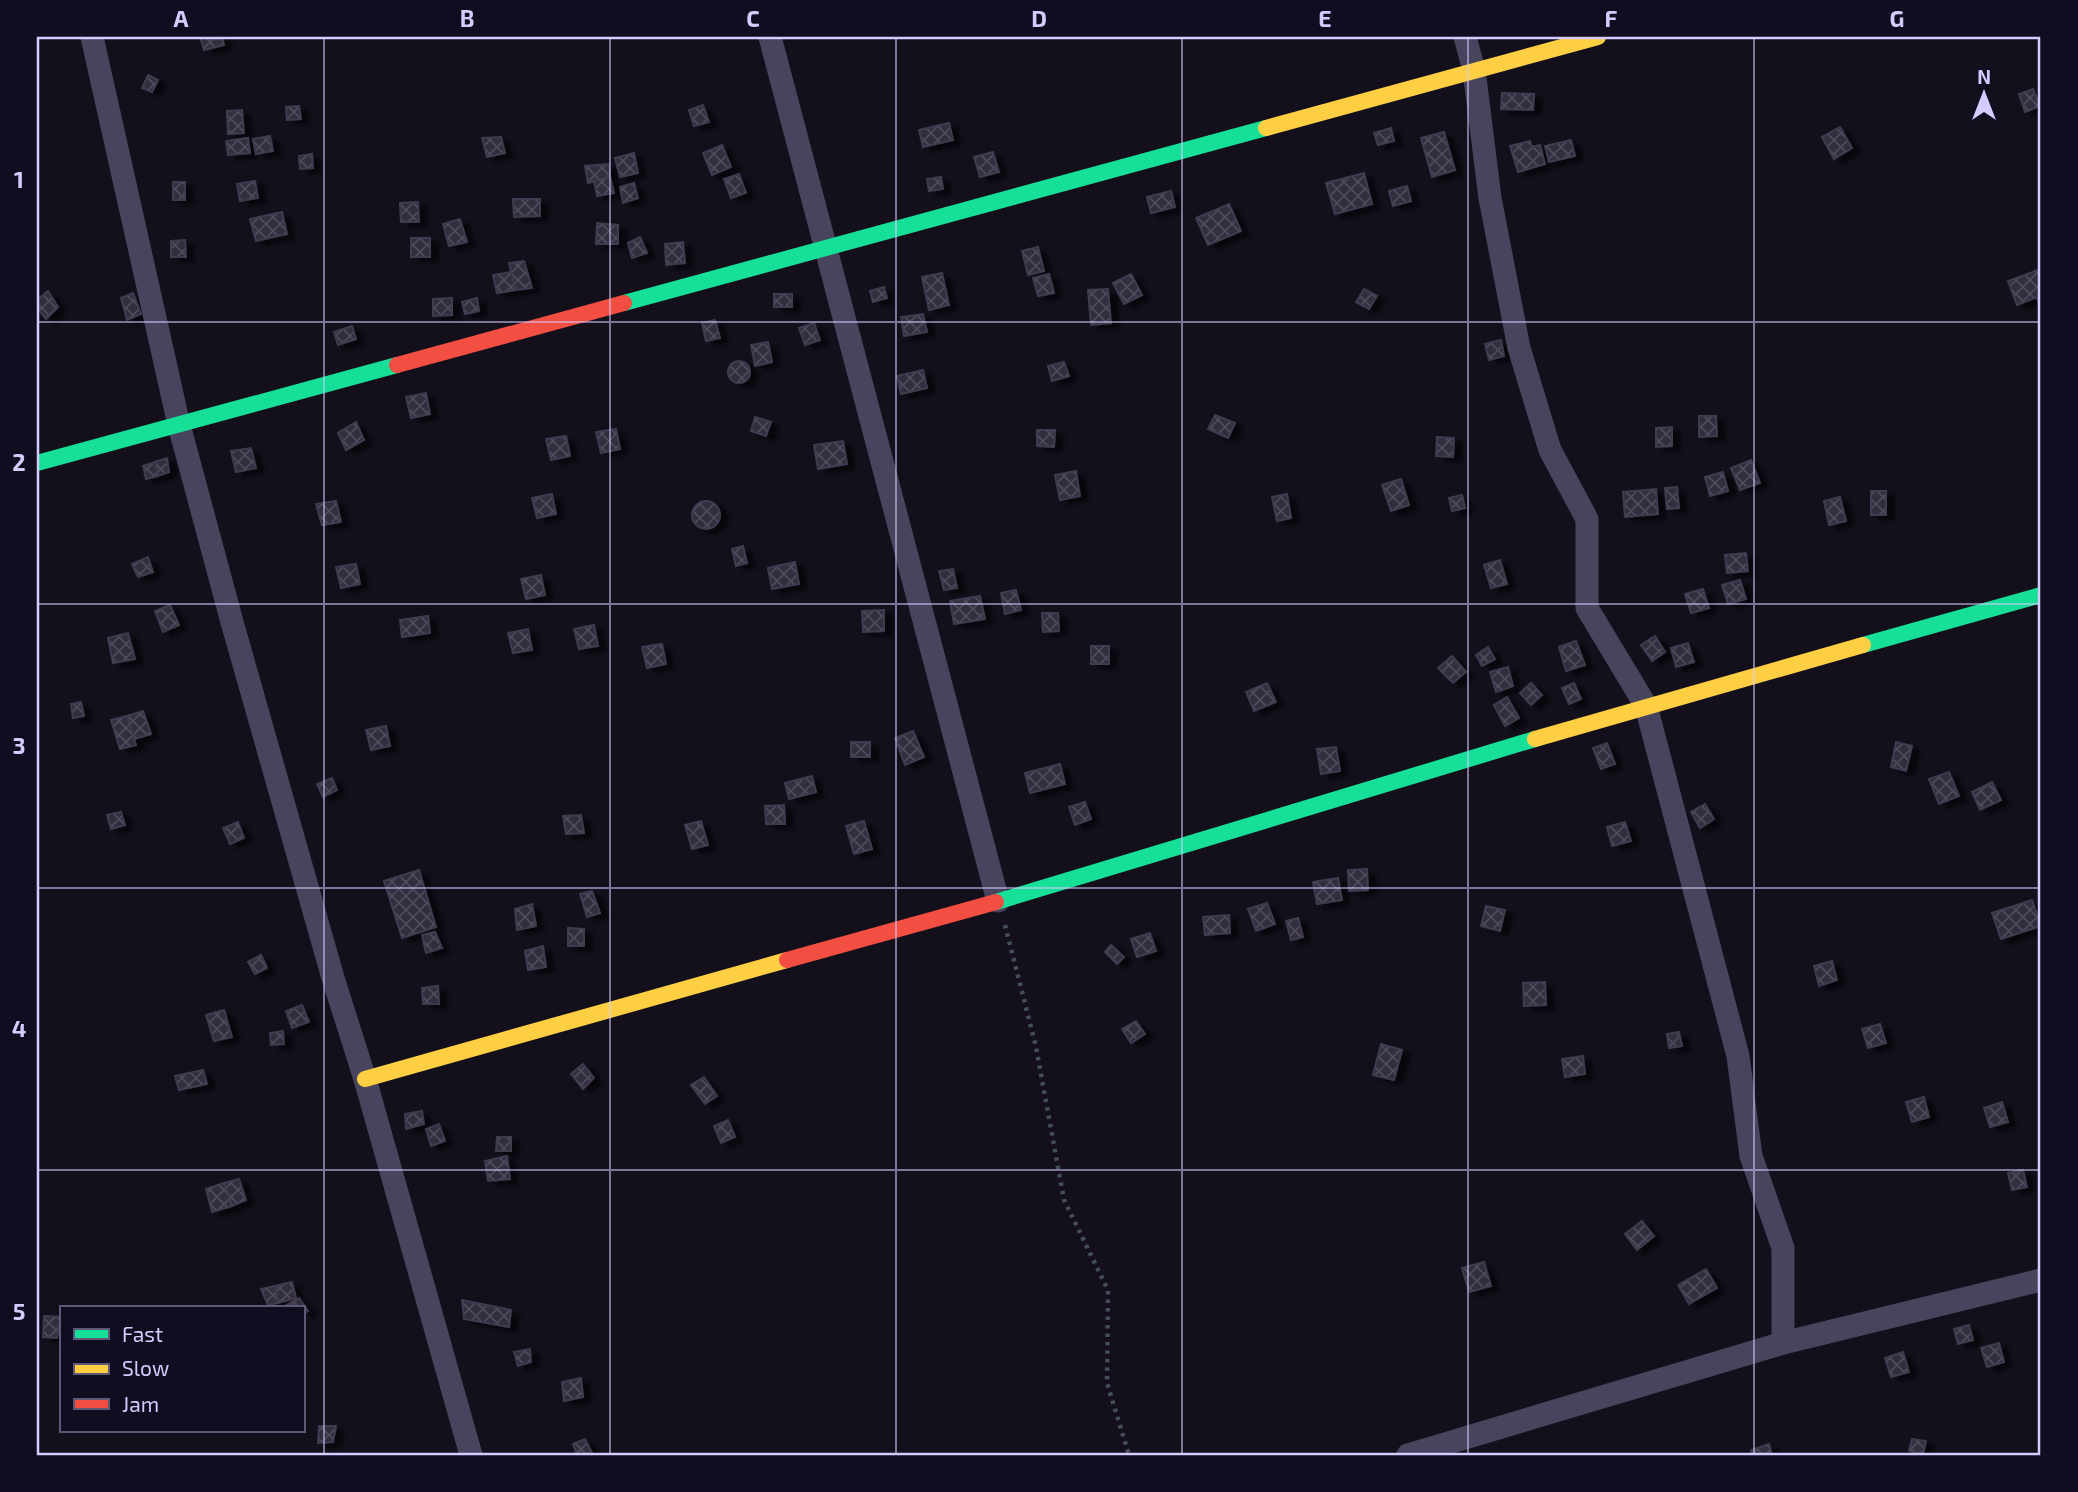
<svg xmlns="http://www.w3.org/2000/svg" width="2078" height="1492" font-family="'Exo 2',sans-serif">
<defs>
<pattern id="building-cross-hatch" width="8" height="8" patternUnits="userSpaceOnUse" patternTransform="scale(1.75)"><rect width="8" height="8" fill="#322e3e"/><path d="M0 0l8 8M0 8l8-8" fill="none" stroke="#4f4b5b"/></pattern>
<filter id="shadow"><feDropShadow dx="8" dy="4.5" stdDeviation="2" flood-color="#0009"/></filter>
</defs>
<rect width="100%" height="100%" fill="#13101c"/>
<!-- building -->
<g fill="url(#building-cross-hatch)" stroke="#413a50" stroke-width="2" filter="url(#shadow)">
<path d="M200 37H222L224 45 204 50Z"/>
<path d="M148 75 158 80 152 92 142 88Z"/>
<path d="M2033 89 2040 106 2025 112 2019 94Z"/>
<path d="M1502 93 1534 94 1533 110 1501 109Z"/>
<path d="M703 105 709 122 694 126 689 110Z"/>
<path d="M299 106 301 119 287 120 286 107Z"/>
<path d="M242 110 244 133 228 134 227 111Z"/>
<path d="M949 123 953 140 923 147 919 130Z"/>
<path d="M1840 127 1852 148 1834 159 1822 137Z"/>
<path d="M1391 128 1394 141 1378 145 1374 133Z"/>
<path d="M1444 132 1455 170 1432 177 1421 138Z"/>
<path d="M270 136 273 151 256 154 253 139Z"/>
<path d="M501 137 505 153 487 157 482 138Z"/>
<path d="M248 138 250 153 228 155 226 141Z"/>
<path d="M1571 140 1575 156 1549 162 1545 146Z"/>
<path d="M1530 141 1532 147 1540 145 1545 164 1518 172 1510 146Z"/>
<path d="M722 145 731 167 712 175 703 153Z"/>
<path d="M993 152 999 172 980 177 974 157Z"/>
<path d="M634 153 638 173 620 177 615 158Z"/>
<path d="M312 154 313 168 300 169 299 156Z"/>
<path d="M609 164 610 177 588 183 585 166Z"/>
<path d="M1364 173 1372 204 1335 214 1326 183Z"/>
<path d="M739 174 746 193 731 198 724 179Z"/>
<path d="M610 177 614 193 597 196 594 181Z"/>
<path d="M941 177 943 189 929 191 927 179Z"/>
<path d="M255 181 258 198 240 201 237 184Z"/>
<rect x="173" y="182" width="12" height="18"/>
<path d="M634 183 638 198 623 203 620 187Z"/>
<path d="M1407 186 1411 201 1393 206 1389 191Z"/>
<path d="M1171 191 1175 207 1151 213 1147 197Z"/>
<path d="M513 199H540V216L514 217Z"/>
<path d="M418 202 419 222H401L400 203Z"/>
<path d="M1229 204 1241 231 1208 245 1196 218Z"/>
<path d="M282 212 287 234 256 241 250 219Z"/>
<path d="M460 219 467 242 449 246 443 224Z"/>
<path d="M597 223 618 225V244H596Z"/>
<path d="M640 237 647 253 632 258 628 243Z"/>
<rect x="411" y="238" width="19" height="19"/>
<path d="M185 240 186 257H171V241Z"/>
<path d="M683 242 685 263 666 265 665 244Z"/>
<path d="M1038 247 1044 271 1028 275 1022 251Z"/>
<path d="M524 261 532 288 516 290 509 263Z"/>
<path d="M2041 269V303L2039 304 2037 297 2017 305 2008 281Z"/>
<path d="M511 272 516 290 497 293 493 275Z"/>
<path d="M942 273 949 305 929 310 922 277Z"/>
<path d="M1049 274 1054 293 1038 296 1033 278Z"/>
<path d="M1131 274 1142 295 1124 304 1113 283Z"/>
<path d="M884 287 887 298 873 302 870 291Z"/>
<path d="M1108 289 1111 323 1091 325 1088 290Z"/>
<path d="M1364 289 1377 296 1369 309 1356 302Z"/>
<path d="M48 291 58 307 46 319 37 308V300Z"/>
<path d="M133 293 141 314 127 320 121 298Z"/>
<rect x="774" y="294" width="18" height="13"/>
<path d="M452 298V315L433 316V299Z"/>
<path d="M477 298 479 311 465 314 462 302Z"/>
<path d="M923 314 927 332 904 336 901 317Z"/>
<path d="M715 320 720 338 706 341 702 323Z"/>
<path d="M814 323 820 340 805 345 799 328Z"/>
<path d="M352 326 356 339 338 345 334 332Z"/>
<path d="M1501 340 1504 356 1489 360 1485 344Z"/>
<path d="M768 342 772 362 755 366 751 345Z"/>
<circle cx="739" cy="372" r="11"/>
<path d="M1064 362 1069 376 1052 381 1048 366Z"/>
<path d="M923 370 927 388 901 394 897 376Z"/>
<path d="M426 393 430 414 411 418 406 397Z"/>
<path d="M1215 415 1235 423 1228 438 1208 429Z"/>
<path d="M1699 416H1716L1717 436 1699 437Z"/>
<path d="M755 417 771 422 766 436 751 431Z"/>
<path d="M356 422 364 440 346 450 338 433Z"/>
<path d="M1672 427V446L1656 447V428Z"/>
<path d="M616 429 620 449 601 453 596 432Z"/>
<path d="M1037 430H1055L1054 447 1037 446Z"/>
<path d="M566 436 570 456 551 460 546 439Z"/>
<path d="M1437 437 1454 438 1453 457 1436 456Z"/>
<path d="M843 441 847 464 818 469 814 445Z"/>
<path d="M251 448 256 468 236 472 231 451Z"/>
<path d="M167 458 169 472 158 476 155 462Z"/>
<path d="M1751 460 1760 483 1740 490 1731 468Z"/>
<path d="M155 462 158 476 146 479 143 466Z"/>
<path d="M1076 471 1080 496 1060 500 1055 475Z"/>
<path d="M1723 472 1728 491 1710 496 1705 477Z"/>
<path d="M1401 479 1409 505 1391 511 1382 485Z"/>
<path d="M1677 487 1679 508 1667 509 1665 488Z"/>
<path d="M1656 489 1658 514 1625 517 1623 492Z"/>
<rect x="1871" y="491" width="15" height="24"/>
<path d="M552 494 556 514 537 518 532 498Z"/>
<path d="M1287 494 1291 518 1277 521 1272 497Z"/>
<path d="M1462 495 1465 508 1452 511 1449 498Z"/>
<path d="M1840 497 1846 521 1829 525 1824 501Z"/>
<circle cx="706" cy="515" r="14"/>
<path d="M336 501 341 522 322 525 316 504Z"/>
<path d="M743 546 747 563 736 566 732 549Z"/>
<path d="M1746 553 1748 571 1727 573 1725 555Z"/>
<path d="M148 557 153 572 138 577 132 564Z"/>
<path d="M1500 560 1507 584 1491 588 1484 565Z"/>
<path d="M795 562 799 584 772 589 768 568Z"/>
<path d="M356 564 360 584 341 588 336 567Z"/>
<path d="M953 569 957 588 944 590 939 571Z"/>
<path d="M541 575 545 595 526 599 521 579Z"/>
<path d="M1740 580 1746 599 1728 604 1722 585Z"/>
<path d="M1703 589 1709 608 1691 613 1685 594Z"/>
<path d="M1016 590 1021 610 1005 614 1001 593Z"/>
<path d="M980 596 985 619 954 624 950 601Z"/>
<path d="M170 605 179 625 163 632 155 611Z"/>
<path d="M884 610V631L863 632 862 611Z"/>
<path d="M1042 613H1058L1059 631 1043 632Z"/>
<path d="M428 616 430 633 402 637 400 620Z"/>
<path d="M594 625 598 646 579 649 574 629Z"/>
<path d="M528 629 532 650 513 653 508 633Z"/>
<path d="M128 633 135 659 113 663 108 638Z"/>
<path d="M1655 636 1665 652 1652 661 1641 645Z"/>
<path d="M1576 641 1585 665 1566 671 1559 647Z"/>
<path d="M1688 643 1694 662 1676 667 1671 648Z"/>
<path d="M662 644 666 664 647 668 642 647Z"/>
<rect x="1091" y="646" width="18" height="18"/>
<path d="M1488 647 1495 659 1482 666 1476 655Z"/>
<path d="M1452 656 1466 672 1453 683 1438 668Z"/>
<path d="M1508 667 1513 686 1496 692 1490 672Z"/>
<path d="M1267 683 1276 702 1254 711 1246 692Z"/>
<path d="M1531 683 1542 695 1531 705 1520 693Z"/>
<path d="M1574 683 1581 699 1569 704 1562 688Z"/>
<path d="M1507 697 1519 718 1505 726 1494 705Z"/>
<path d="M81 702 84 716 73 718 71 704Z"/>
<path d="M143 711 151 734 134 739 127 716Z"/>
<path d="M127 716 136 745 120 749 111 720Z"/>
<path d="M386 726 390 746 371 750 366 730Z"/>
<path d="M913 731 924 757 905 765 895 738Z"/>
<rect x="851" y="742" width="19" height="15"/>
<path d="M1896 742 1912 746 1906 771 1891 767Z"/>
<path d="M1607 743 1615 764 1601 769 1593 748Z"/>
<path d="M1336 747 1340 771 1321 774 1317 749Z"/>
<path d="M1060 764 1065 784 1030 793 1025 773Z"/>
<path d="M1949 772 1959 796 1939 804 1929 779Z"/>
<path d="M812 776 816 792 789 799 785 783Z"/>
<path d="M332 778 337 790 323 797 317 784Z"/>
<path d="M1992 782 2001 800 1980 810 1972 792Z"/>
<path d="M1085 802 1091 819 1075 825 1069 807Z"/>
<path d="M1705 804 1714 819 1700 828 1691 812Z"/>
<path d="M784 805 785 824H766L765 806Z"/>
<path d="M121 812 125 825 111 829 107 815Z"/>
<path d="M581 815 584 833 566 834 563 816Z"/>
<path d="M701 821 708 845 692 849 685 825Z"/>
<path d="M864 821 872 849 854 854 846 826Z"/>
<path d="M238 822 244 838 230 844 223 828Z"/>
<path d="M1625 822 1631 841 1612 846 1607 827Z"/>
<path d="M1367 869 1368 890 1349 891 1348 870Z"/>
<path d="M419 870 436 927 402 938 384 881Z"/>
<path d="M1338 878 1342 900 1317 904 1313 882Z"/>
<path d="M592 891 600 913 587 917 580 894Z"/>
<path d="M2032 900 2041 926 2001 939 1992 913Z"/>
<path d="M1267 903 1275 924 1256 931 1248 909Z"/>
<path d="M532 904 536 926 517 930 515 909Z"/>
<path d="M1486 906 1505 910 1500 931 1481 926Z"/>
<path d="M1229 915 1230 933 1205 935 1203 917Z"/>
<path d="M1298 918 1303 937 1291 940 1286 921Z"/>
<path d="M568 928 584 929V946H568Z"/>
<path d="M435 932 442 948 426 953 422 935Z"/>
<path d="M1150 933 1156 951 1137 957 1131 939Z"/>
<path d="M1111 945 1124 957 1117 964 1105 952Z"/>
<path d="M543 946 546 967 528 970 525 951Z"/>
<path d="M261 955 267 968 255 974 248 962Z"/>
<path d="M1832 961 1837 980 1819 986 1814 966Z"/>
<path d="M1545 982 1546 1005 1524 1006 1523 983Z"/>
<path d="M438 986 439 1004H423L422 988Z"/>
<path d="M302 1005 309 1022 292 1028 286 1011Z"/>
<path d="M224 1010 232 1037 214 1041 206 1015Z"/>
<path d="M1136 1021 1145 1034 1131 1043 1122 1029Z"/>
<path d="M1880 1024 1886 1043 1868 1048 1862 1029Z"/>
<path d="M283 1031 284 1044 271 1045 270 1033Z"/>
<path d="M1679 1032 1682 1046 1669 1048 1667 1034Z"/>
<path d="M1381 1044 1402 1050 1394 1080 1373 1075Z"/>
<path d="M1583 1056 1585 1074 1565 1077 1562 1059Z"/>
<path d="M583 1064 594 1078 583 1089 571 1074Z"/>
<path d="M203 1070 207 1084 179 1090 175 1076Z"/>
<path d="M704 1077 717 1096 705 1104 691 1085Z"/>
<path d="M1924 1097 1929 1117 1912 1122 1906 1102Z"/>
<path d="M2002 1102 2008 1122 1990 1127 1984 1108Z"/>
<path d="M422 1111 424 1124 406 1129 405 1114Z"/>
<path d="M728 1120 735 1137 721 1143 714 1126Z"/>
<path d="M439 1124 445 1141 431 1146 426 1129Z"/>
<path d="M497 1137H511V1151H496Z"/>
<path d="M507 1156 510 1179 488 1181 485 1161Z"/>
<path d="M2023 1170 2027 1187 2012 1190 2008 1173Z"/>
<path d="M239 1179 246 1200 232 1206 224 1183Z"/>
<path d="M224 1183 232 1206 212 1212 206 1189Z"/>
<path d="M1642 1221 1654 1236 1637 1250 1625 1234Z"/>
<path d="M1484 1262 1491 1286 1469 1292 1462 1268Z"/>
<path d="M1706 1269 1717 1288 1689 1304 1678 1285Z"/>
<path d="M292 1282 296 1298 278 1303 275 1286Z"/>
<path d="M275 1286 278 1303 268 1305 261 1289Z"/>
<path d="M299 1298 308 1311 303 1314V1308H286L285 1306Z"/>
<path d="M462 1300 511 1310 509 1327 464 1319Z"/>
<path d="M44 1316 61 1317 57 1338 43 1337Z"/>
<path d="M1969 1325 1973 1340 1958 1344 1954 1329Z"/>
<path d="M1999 1343 2004 1362 1987 1367 1981 1348Z"/>
<path d="M530 1349 531 1362 518 1366 514 1352Z"/>
<path d="M1903 1352 1909 1372 1891 1377 1885 1358Z"/>
<path d="M581 1378 583 1397 564 1401 562 1382Z"/>
<path d="M319 1426H336L333 1442 318 1443Z"/>
<path d="M585 1439 592 1453 577 1455 573 1444Z"/>
<path d="M1912 1439 1926 1441 1923 1454 1909 1451Z"/>
<path d="M1769 1444 1772 1455H1753L1751 1450Z"/>
</g>
<g fill="none" stroke-linecap="round" stroke-linejoin="round">
<!-- path -->
<path stroke="#434e5d" stroke-width="4.5" stroke-dasharray="3.5 5" stroke-linecap="butt" d="M1005 925 1036 1047 1064 1200 1108 1290 1107 1383 1129 1455"/>
<!-- street -->
<g stroke="#48445d" stroke-width="23">
<path d="M92 37 179 425 232 622 333 978 365 1079 471 1455"/>
<path d="M770 37 998 901"/>
<path d="M1465 37 1474 70 1490 198 1519 348 1550 450 1587 519V608L1646 706 1738 1056 1751 1156 1783 1248V1343"/>
<path d="M1408 1455 1783 1343 2041 1280"/>
</g>
<!-- fast -->
<g stroke="#16e098" stroke-width="16">
<path d="M624 303 1266 128"/>
<path d="M37 463 397 365"/>
<path d="M1863 645 2041 595"/>
<path d="M996 902 1535 739"/>
</g>
<!-- slow -->
<g stroke="#ffcf43" stroke-width="16">
<path d="M1266 128 1598 37"/>
<path d="M1535 739 1863 645"/>
<path d="M365 1079 787 960"/>
</g>
<!-- jam -->
<g stroke="#f24e42" stroke-width="16">
<path d="M397 365 624 303"/>
<path d="M787 960 996 902"/>
</g>
</g>
<!-- grid -->
<path fill="none" stroke="#d6cbff" stroke-width="2" stroke-opacity="0.55" d="M324 37V1455M610 37V1455M896 37V1455M1182 37V1455M1468 37V1455M1754 37V1455M37 322H2041M37 604H2041M37 888H2041M37 1170H2041"/>
<!-- border -->
<rect width="2078" height="1492" fill="none" stroke="#110c20" stroke-width="77"/>
<!-- legend -->
<rect x="60" y="1306" width="245" height="126" fill="#110c20" stroke="#605879" stroke-width="2"/>
<rect x="74" y="1329" width="35" height="10" fill="#16e098" stroke="#605879" stroke-width="2"/>
<text x="122" y="1342" font-size="21" fill="#d6cbff">Fast</text>
<rect x="74" y="1364" width="35" height="10" fill="#ffcf43" stroke="#605879" stroke-width="2"/>
<text x="122" y="1376" font-size="21" fill="#d6cbff">Slow</text>
<rect x="74" y="1399" width="35" height="10" fill="#f24e42" stroke="#605879" stroke-width="2"/>
<text x="122" y="1412" font-size="21" fill="#d6cbff">Jam</text>
<!-- north arrow -->
<g transform="translate(1984 94)" stroke="#110c20" stroke-width="5" paint-order="stroke">
<path d="M0-5L12 26L0 18L-12 26Z" fill="#d6cbff"/>
<text y="-10" font-size="19" font-weight="bold" text-anchor="middle" fill="#d6cbff">N</text>
</g>
<rect x="38" y="38" width="2001" height="1416" fill="none" stroke="#d6cbff" stroke-width="2.5"/>
<g font-size="23" text-anchor="middle" font-weight="bold" fill="#d6cbff">
<text x="181" y="27">A</text>
<text x="467" y="27">B</text>
<text x="753" y="27">C</text>
<text x="1039" y="27">D</text>
<text x="1325" y="27">E</text>
<text x="1611" y="27">F</text>
<text x="1897" y="27">G</text>
<text x="19" y="188">1</text>
<text x="19" y="471">2</text>
<text x="19" y="754">3</text>
<text x="19" y="1037">4</text>
<text x="19" y="1320">5</text>
</g>
</svg>
